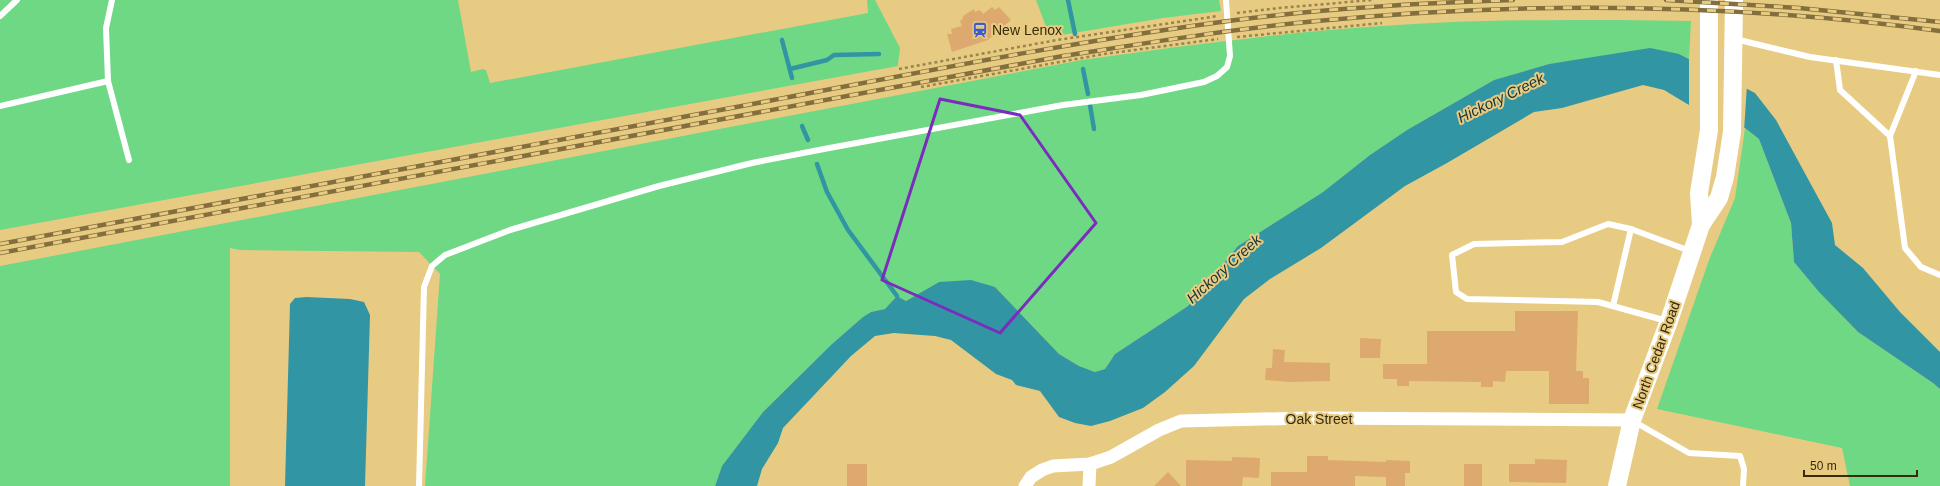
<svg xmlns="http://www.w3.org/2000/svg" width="1940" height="486" font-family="Arial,sans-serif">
<rect width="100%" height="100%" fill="#e8cb82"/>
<!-- green -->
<g fill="#6fd884">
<path d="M0 0H458L471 72 483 69 486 70 490 83 868 13 867 0H875L900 48C900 54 898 59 898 66L0 230Z"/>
<path d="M1036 0H1219L1221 11 1163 18 1050 37Z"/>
<path d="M1619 20 1691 21 1689 59 1679 54 1592 59 1549 64 1494 80 1407 130 1370 155 1323 192 1238 246 1188 306 1115 354 1105 369 1095 372 1079 366 1059 354 995 287 939 282 906 301 897 296 885 309 871 312 863 317 832 344 763 412 722 466 715 486H425L440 274 419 252 240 250 230 248V486H0V266L1082 60C1215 41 1351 24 1486 21 1530 20 1574 20 1619 20Z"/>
<path d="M1745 128 1759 139 1791 223 1794 262 1819 292 1858 332 1933 383 1940 389V486H1850L1842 448 1657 409 1709 260 1735 198Z"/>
</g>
<!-- water -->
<g fill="#3195a3">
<path d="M1650 48 1679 54 1755 93 1776 120 1832 223 1835 245 1863 268 1900 312 1940 352V389L1933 383 1858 332 1819 292 1794 262 1791 223 1759 139 1745 128 1689 105 1664 90 1643 85 1562 108 1534 112 1447 163 1405 186 1321 248 1270 279 1244 299 1194 366 1165 392 1143 408 1110 421 1091 426 1075 423 1059 417 1040 391 1016 385 1012 380 996 374 951 340 935 336 894 333 875 336 851 356 783 428 778 443 762 469 757 486H715L722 466 763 412 832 344 863 317 871 312 885 309 897 296 906 301 939 282 971 280 995 287 1059 354 1079 366 1095 372 1105 369 1115 354 1188 306 1238 246 1323 192 1370 155 1407 130 1494 80 1549 64Z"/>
<path d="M306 297 350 299 364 302 370 315 365 486H285L290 304 295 298Z"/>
</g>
<!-- pier -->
<path fill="#e8cb82" d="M1689 56 1747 85 1744 131 1689 107Z"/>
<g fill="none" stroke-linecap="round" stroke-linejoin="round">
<!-- stream -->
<g stroke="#3195a3" stroke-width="4.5">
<path d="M1068 0 1075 34"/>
<path d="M782 40 792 78"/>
<path d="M790 69 827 60 834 55 879 54"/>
<path d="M1083 69 1088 94"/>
<path d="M1090 105 1094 129"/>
<path d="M802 126 808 140"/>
<path d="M817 164 827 192 848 230 897 296"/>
</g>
</g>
<!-- building -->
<g fill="#dda96e">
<path d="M992 7 995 10 999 7 1011 20 988 40 952 52 947 34H952L951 29 962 26 960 21 963 18V16L974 9 975 12 980 10 983 14Z"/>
<path d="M1515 311H1578L1576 371H1583V378H1589V404H1549V371H1506L1505 382 1493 381V387H1481V382L1409 381V386H1397V379H1383V364H1427V331H1515Z"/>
<path d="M1360 338 1381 339 1380 358H1360Z"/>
<path d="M1273 349 1285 350 1284 362 1330 363V381L1290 382 1265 380 1266 368H1272Z"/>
<path d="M1307 456H1328V460L1386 462V460L1410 461V473H1405V486H1386V477L1355 476V486H1271V472H1307Z"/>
<path d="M1232 457 1260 458 1259 478 1243 477 1242 486H1186V460L1232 461Z"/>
<path d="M1535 459 1567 460 1566 483 1509 482V464H1535Z"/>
<rect x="847" y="464" width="20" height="22"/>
<rect x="1464" y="464" width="18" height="22"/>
<path d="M1168 472 1181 486H1154Z"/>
</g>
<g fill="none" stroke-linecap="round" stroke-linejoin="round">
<!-- path -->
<g stroke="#99844d" stroke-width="2.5" stroke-dasharray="3 3" stroke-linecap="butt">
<path d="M1237 13 1279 8 1372 0"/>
<path d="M1237 37 1382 23"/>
<path d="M899 69 1057 40 1218 16"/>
<path d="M921 87 1104 54 1218 39"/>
</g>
<!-- lane -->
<g stroke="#fff" stroke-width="6">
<path d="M112 0 106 28 108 81 129 160"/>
<path d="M0 16 17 0"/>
<path d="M1735 39 1810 57 1940 75"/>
<path d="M1836 60 1840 90 1890 136"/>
<path d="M1916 71 1890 136 1905 248 1921 267 1940 275"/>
<path d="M0 106 108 81"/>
<path d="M1613 306 1631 229"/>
<path d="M1667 321 1598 302 1467 299 1456 292 1452 255 1474 244 1562 242 1608 224 1631 229 1690 251"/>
<path d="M1633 421 1689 453 1740 456 1744 469 1743 486"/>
<path d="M419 486 424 287 432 266 445 255 510 230 659 186 752 163 824 149 1063 105 1141 95 1204 82 1217 76 1227 67 1230 56 1226 0"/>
</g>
<!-- street -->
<g stroke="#fff" stroke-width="13">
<path d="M1025 486 1031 477 1042 470 1053 466 1090 464 1111 457 1159 430 1181 421 1308 418 1632 420"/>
<path d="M1089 486 1090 464"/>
</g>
<!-- secondary -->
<g stroke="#fff" stroke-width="18">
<path d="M1701 225 1699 193 1709 130V0"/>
<path d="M1617 486 1632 420 1669 321 1701 225 1719 198 1725 177 1732 132 1734 0"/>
</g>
<defs>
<g id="rail">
<path d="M1666 0 1799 8 1940 22"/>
<path d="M0 244C253 197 505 150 758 103 917 73 1075 41 1236 20 1328 8 1420 3 1513 0"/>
<path d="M0 253 1063 56C1147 43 1232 29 1317 21 1524 1 1734 3 1940 31"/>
</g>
</defs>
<!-- rail casing -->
<use href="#rail" stroke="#836f3e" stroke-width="4.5"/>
<!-- rail -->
<use href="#rail" stroke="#e8cb82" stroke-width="3" stroke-dasharray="9" stroke-linecap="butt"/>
</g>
<!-- marked area -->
<path fill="none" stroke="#7b2cbf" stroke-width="3" stroke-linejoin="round" d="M940 99 1020 115 1096 223 1000 333 882 280Z"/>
<!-- icons -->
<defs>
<symbol id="station-bare" viewBox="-9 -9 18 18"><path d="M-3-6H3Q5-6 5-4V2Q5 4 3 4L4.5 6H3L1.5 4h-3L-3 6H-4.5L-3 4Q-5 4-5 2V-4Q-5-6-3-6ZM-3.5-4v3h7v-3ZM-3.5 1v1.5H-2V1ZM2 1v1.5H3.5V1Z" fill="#3e5bcd" stroke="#e8cb82" stroke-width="2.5" paint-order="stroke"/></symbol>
</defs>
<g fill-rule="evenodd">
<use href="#station-bare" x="969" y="19" width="22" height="22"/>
</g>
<g text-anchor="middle" stroke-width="4" stroke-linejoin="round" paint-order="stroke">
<!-- poi labels -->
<g font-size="14" fill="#372b0c" stroke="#e8cb82" text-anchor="start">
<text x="992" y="35">New Lenox</text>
</g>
<!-- street labels -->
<g font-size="14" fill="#372b0c" stroke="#e8cb82">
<text transform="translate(1656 355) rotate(-70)" y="5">North Cedar Road</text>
<text x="1319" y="424">Oak Street</text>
</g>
<!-- water labels -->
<g font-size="15" font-style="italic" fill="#163439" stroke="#e8cb82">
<text transform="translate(1501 98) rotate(-26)" y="5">Hickory Creek</text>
<text transform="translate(1224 269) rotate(-42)" y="5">Hickory Creek</text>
</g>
</g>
<!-- scale -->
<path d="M1804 470v6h113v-6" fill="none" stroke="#372b0c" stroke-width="2"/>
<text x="1810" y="470" font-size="12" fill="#372b0c" stroke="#e8cb82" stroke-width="3" paint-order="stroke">50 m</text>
</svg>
